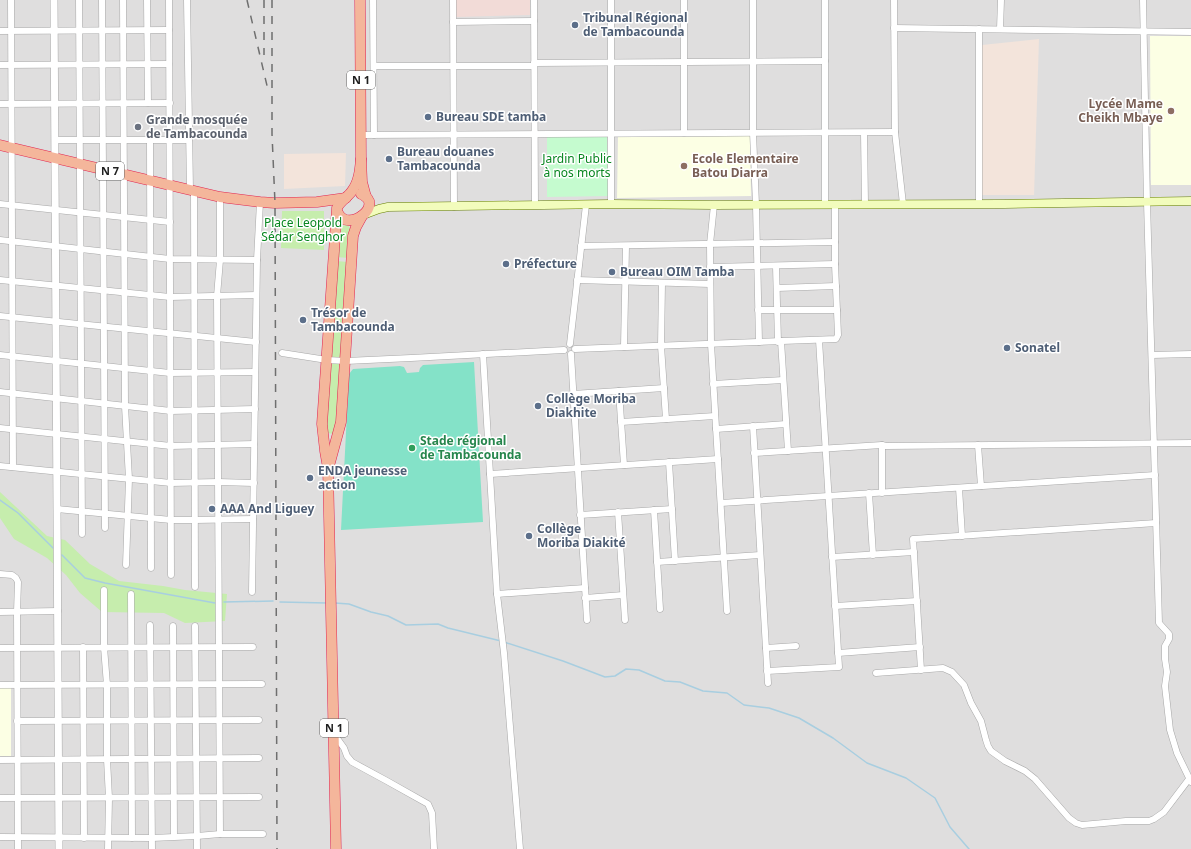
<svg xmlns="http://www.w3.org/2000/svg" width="1191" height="849" font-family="'Noto Sans',sans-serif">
<rect width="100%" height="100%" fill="#f2f0e8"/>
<!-- residential -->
<rect fill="#dfdede" x="0" y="0" width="1191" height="849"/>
<!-- commercial -->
<path fill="#f2dbd7" d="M450 0H530V15L456 17Z"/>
<!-- education -->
<g fill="#fcffe4">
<path d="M1150 36H1191V185H1151Z"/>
<path d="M750 136 751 196 617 198 618 137Z"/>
<rect x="0" y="688" width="11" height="68"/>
</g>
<!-- military -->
<g fill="#f3e4db">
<path d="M1039 39 1034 195H982V45Z"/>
<path d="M346 153 345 186 284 189V154Z"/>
</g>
<!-- grass -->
<g fill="#c6edad">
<path d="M282 211H324V250L281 248Z"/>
<path d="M348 225 350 228 349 258 336 257 339 226Z"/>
<path d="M336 261 348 262 343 359 329 356Z"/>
<path d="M330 363 340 364 339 426 333 434 328 433 325 430Z"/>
<path d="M0 492 47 536 65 540 90 564 119 581 163 586 185 590 227 594 225 621 185 623 164 613 102 612 80 593 66 575 47 558 14 539 0 518Z"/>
</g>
<!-- park -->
<path fill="#c5fbcf" d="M607 136 608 196 547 197V137Z"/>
<!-- pitch -->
<path fill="#84e2c8" d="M474 362 483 522 341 530 349 374 353 369 400 366 404 367 407 373 419 372 420 368 423 365Z"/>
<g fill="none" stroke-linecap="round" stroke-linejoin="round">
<!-- stream -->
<g stroke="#a8cee0" stroke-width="1.5">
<path d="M0 500 18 513 53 548"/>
<path d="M62 555 85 578 105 583 215 603"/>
<path d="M224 602 273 601"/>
<path d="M280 602 327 603"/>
<path d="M335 603 349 604 371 612 388 616 406 625 438 624 448 628 501 641"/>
<path d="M504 642 563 661 605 677 615 676 626 669 639 670 665 681 680 682 703 691 727 693 744 705 769 708 799 718 833 738 867 763 906 778 935 798 950 827 969 849"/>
</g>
<defs>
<g id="minor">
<path d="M11 0 13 467"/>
<path d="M79 0 82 534"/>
<path d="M102 0 105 528"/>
<path d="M123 0 125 406 129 479 126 565"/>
<path d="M147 0 148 103"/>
<path d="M169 0 171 575"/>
<path d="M187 0 190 190"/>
<path d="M373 0 374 135"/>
<path d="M453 0 454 207"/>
<path d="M534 0 535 205"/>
<path d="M611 0V204"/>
<path d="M684 0V133"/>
<path d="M753 0V133L756 205 759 342"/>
<path d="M825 0V205"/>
<path d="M894 0 895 132 903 204"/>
<path d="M1143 0 1147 202 1159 623 1169 634V639L1165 646V659L1167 672 1165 686 1170 730 1177 753 1191 782"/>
<path d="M453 22 534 21"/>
<path d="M894 28 1191 32"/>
<path d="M979 29V204"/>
<path d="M1000 29 1001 0"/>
<path d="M0 31 169 30"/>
<path d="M534 63 825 61"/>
<path d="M0 65 169 64"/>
<path d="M374 66H534"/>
<path d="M0 104 170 103"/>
<path d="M864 133 865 204"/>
<path d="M361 135 895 132"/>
<path d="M55 140H189"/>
<path d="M150 140 151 568"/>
<path d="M194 191 195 587"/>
<path d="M220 197V260L217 296 220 834"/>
<path d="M0 204 170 222"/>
<path d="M714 205 710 244 711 344 727 611"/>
<path d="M0 240 170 259 257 260"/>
<path d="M581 246 835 242"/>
<path d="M776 266 778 342"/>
<path d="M710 267 835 264"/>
<path d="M0 280 170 297 256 295"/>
<path d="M577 280 710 284"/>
<path d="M662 283 661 346 666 419"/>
<path d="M777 288 836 286"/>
<path d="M758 310H837"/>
<path d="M0 316 256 342"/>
<path d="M781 341 788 451"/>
<path d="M570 344 586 205"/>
<path d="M624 347 626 246"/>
<path d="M575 349 836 339 838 335 835 264V205"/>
<path d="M282 353 327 360 346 361 411 358 564 350"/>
<path d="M483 354 497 594 504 653 520 849"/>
<path d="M571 354 587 620"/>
<path d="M0 355 170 373 255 372"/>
<path d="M1152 355 1191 354"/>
<path d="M713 384 783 380"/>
<path d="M619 391 624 465"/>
<path d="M0 392 171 411 255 409"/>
<path d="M573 394 664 388"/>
<path d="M621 422 715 416"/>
<path d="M753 426 768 683"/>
<path d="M0 428 171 446 254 444"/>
<path d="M716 429 786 424"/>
<path d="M882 445V493"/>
<path d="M978 445 981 486"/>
<path d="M754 453 882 445 886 446 1191 443"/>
<path d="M669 462 675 561"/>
<path d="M0 466 171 483 218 482 254 483"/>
<path d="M490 474 718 459"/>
<path d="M959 488 962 536"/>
<path d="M869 493 873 555"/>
<path d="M721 503 1155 475"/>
<path d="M57 509 171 520H195L253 519"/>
<path d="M654 510 660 609"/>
<path d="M618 512 625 620"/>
<path d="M580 515 672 509"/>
<path d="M832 557 914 552"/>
<path d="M657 562 760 555"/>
<path d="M0 574 12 575 16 578 18 582 17 612 18 849"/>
<path d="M104 590V647L107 685V759L109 798 108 849"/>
<path d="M252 592 257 260 260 202"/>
<path d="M131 594 132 838"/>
<path d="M497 594 585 588"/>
<path d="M585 598 623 595"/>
<path d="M835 606 917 601"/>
<path d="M0 612 58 611"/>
<path d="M150 625 152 849"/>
<path d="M173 626 174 836"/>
<path d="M195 626 197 849"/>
<path d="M83 647 84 838"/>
<path d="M0 648 253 647"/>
<path d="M766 648 796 646"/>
<path d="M838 653 920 647"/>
<path d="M921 670 913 539 1156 523"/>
<path d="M767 671 839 667 819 340"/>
<path d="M876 673 943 668 952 672 964 685 971 703 981 721 986 740 988 746 991 751 1005 761 1025 771 1035 779 1069 818 1076 823 1082 825 1126 821H1149L1154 819 1164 812 1189 779"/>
<path d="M0 685 262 684"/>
<path d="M17 721 259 720"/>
<path d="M334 734 344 748 347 756 352 762 387 781 428 804 432 813 434 849"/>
<path d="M0 760 259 758"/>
<path d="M0 798 259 797"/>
<path d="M0 837 152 838 197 836 220 834H263"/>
</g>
<path id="tertiary" d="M54 0 59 849"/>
<path id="secondary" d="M363 215 379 209 388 207 611 204 714 205 1004 204 1191 201"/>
<g id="trunk">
<path d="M360 0 361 159 362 182 366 197"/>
<path d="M0 145 220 197 260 202 275 203 317 202 346 198"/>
<path d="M338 213C348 234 386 204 361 194"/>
<path d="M329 466 341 422 353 236 356 227 362 216"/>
<path d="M336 849 328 468 325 451 322 424 337 208C340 201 348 197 352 191 359 182 360 170 361 159"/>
</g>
</defs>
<!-- minor casing -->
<use href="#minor" stroke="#a8a8a8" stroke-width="7"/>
<!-- tertiary casing -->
<use href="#tertiary" stroke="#a8a8a8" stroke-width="8"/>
<!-- secondary casing -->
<use href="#secondary" stroke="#657f01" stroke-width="9"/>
<!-- trunk casing -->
<use href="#trunk" stroke="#e12451" stroke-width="11"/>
<!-- minor -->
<use href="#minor" stroke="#fff" stroke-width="6"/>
<!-- tertiary -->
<use href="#tertiary" stroke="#fff" stroke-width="7"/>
<!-- secondary -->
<use href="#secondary" stroke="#f2fcbc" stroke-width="8"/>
<!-- trunk -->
<use href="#trunk" stroke="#f4b69b" stroke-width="10"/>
<!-- rail -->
<g stroke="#6f6f6f" stroke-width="1.5" stroke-dasharray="8 8" stroke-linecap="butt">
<path d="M247 0 268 90"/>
<path d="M264 0V55"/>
<path d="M272 0V134L275 203 277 849"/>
</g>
</g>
<!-- markers -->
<g fill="#5c6f8a" stroke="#fff" stroke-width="1.5">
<circle cx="575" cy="25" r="4"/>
<circle cx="428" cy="117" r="4"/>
<circle cx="389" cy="159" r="4"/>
<circle cx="506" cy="264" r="4"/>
<circle cx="612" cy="272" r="4"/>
<circle cx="303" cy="320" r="4"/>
<circle cx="1007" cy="348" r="4"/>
<circle cx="538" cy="406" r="4"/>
<circle cx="310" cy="478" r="4"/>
<circle cx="212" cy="509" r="4"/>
<circle cx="529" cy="536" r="4"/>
</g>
<g fill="#8d6e63" stroke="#fff" stroke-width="1.5">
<circle cx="1171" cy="111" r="4"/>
<circle cx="684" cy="166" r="4"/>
</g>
<circle fill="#6b7280" stroke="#fff" stroke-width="1.5" cx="138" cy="127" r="4"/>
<circle fill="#2e9e5b" stroke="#fff" stroke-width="1.5" cx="412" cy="448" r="4"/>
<g text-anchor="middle" stroke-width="3" stroke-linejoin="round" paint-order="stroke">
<!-- shield labels -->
<g fill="#fff" stroke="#646464" stroke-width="1">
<rect x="347" y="71" width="28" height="18" rx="3"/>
<rect x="96" y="162" width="28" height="18" rx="3"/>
<rect x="320" y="719" width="28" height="18" rx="3"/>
</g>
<g font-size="11" font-weight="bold" fill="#212121">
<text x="361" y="84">N 1</text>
<text x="110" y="175">N 7</text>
<text x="334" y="732">N 1</text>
</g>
<!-- service labels -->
<g font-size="12" font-weight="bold" fill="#4e5e75" stroke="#fff" text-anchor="start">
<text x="583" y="22">Tribunal Régional<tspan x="583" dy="14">de Tambacounda</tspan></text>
<text x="436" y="121">Bureau SDE tamba</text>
<text x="397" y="156">Bureau douanes<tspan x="397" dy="14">Tambacounda</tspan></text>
<text x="514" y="268">Préfecture</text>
<text x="620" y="276">Bureau OIM Tamba</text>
<text x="311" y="317">Trésor de<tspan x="311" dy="14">Tambacounda</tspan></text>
<text x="1015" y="352">Sonatel</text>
<text x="546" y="403">Collège Moriba<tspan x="546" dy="14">Diakhite</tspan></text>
<text x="318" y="475">ENDA jeunesse<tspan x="318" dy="14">action</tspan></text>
<text x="220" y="513">AAA And Liguey</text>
<text x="537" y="533">Collège<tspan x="537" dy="14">Moriba Diakité</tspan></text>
</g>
<!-- education labels -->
<g font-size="12" font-weight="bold" fill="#785e54" stroke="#fff" text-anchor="end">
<text x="1163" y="108">Lycée Mame<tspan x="1163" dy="14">Cheikh Mbaye</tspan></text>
<text x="692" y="163" text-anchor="start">Ecole Elementaire<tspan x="692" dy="14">Batou Diarra</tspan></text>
</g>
<!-- worship labels -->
<g font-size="12" font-weight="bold" fill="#5b616d" stroke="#fff" text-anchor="start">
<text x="146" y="124">Grande mosquée<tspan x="146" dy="14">de Tambacounda</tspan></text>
</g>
<!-- park labels -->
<g font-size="12" fill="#088620" stroke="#fff">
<text x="577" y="163">Jardin Public<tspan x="577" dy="14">à nos morts</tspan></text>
<text x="303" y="227">Place Leopold<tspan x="303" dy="14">Sédar Senghor</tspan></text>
</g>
<!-- leisure labels -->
<g font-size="12" font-weight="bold" fill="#27864d" stroke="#fff" text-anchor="start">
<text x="420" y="445">Stade régional<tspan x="420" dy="14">de Tambacounda</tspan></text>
</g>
</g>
</svg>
